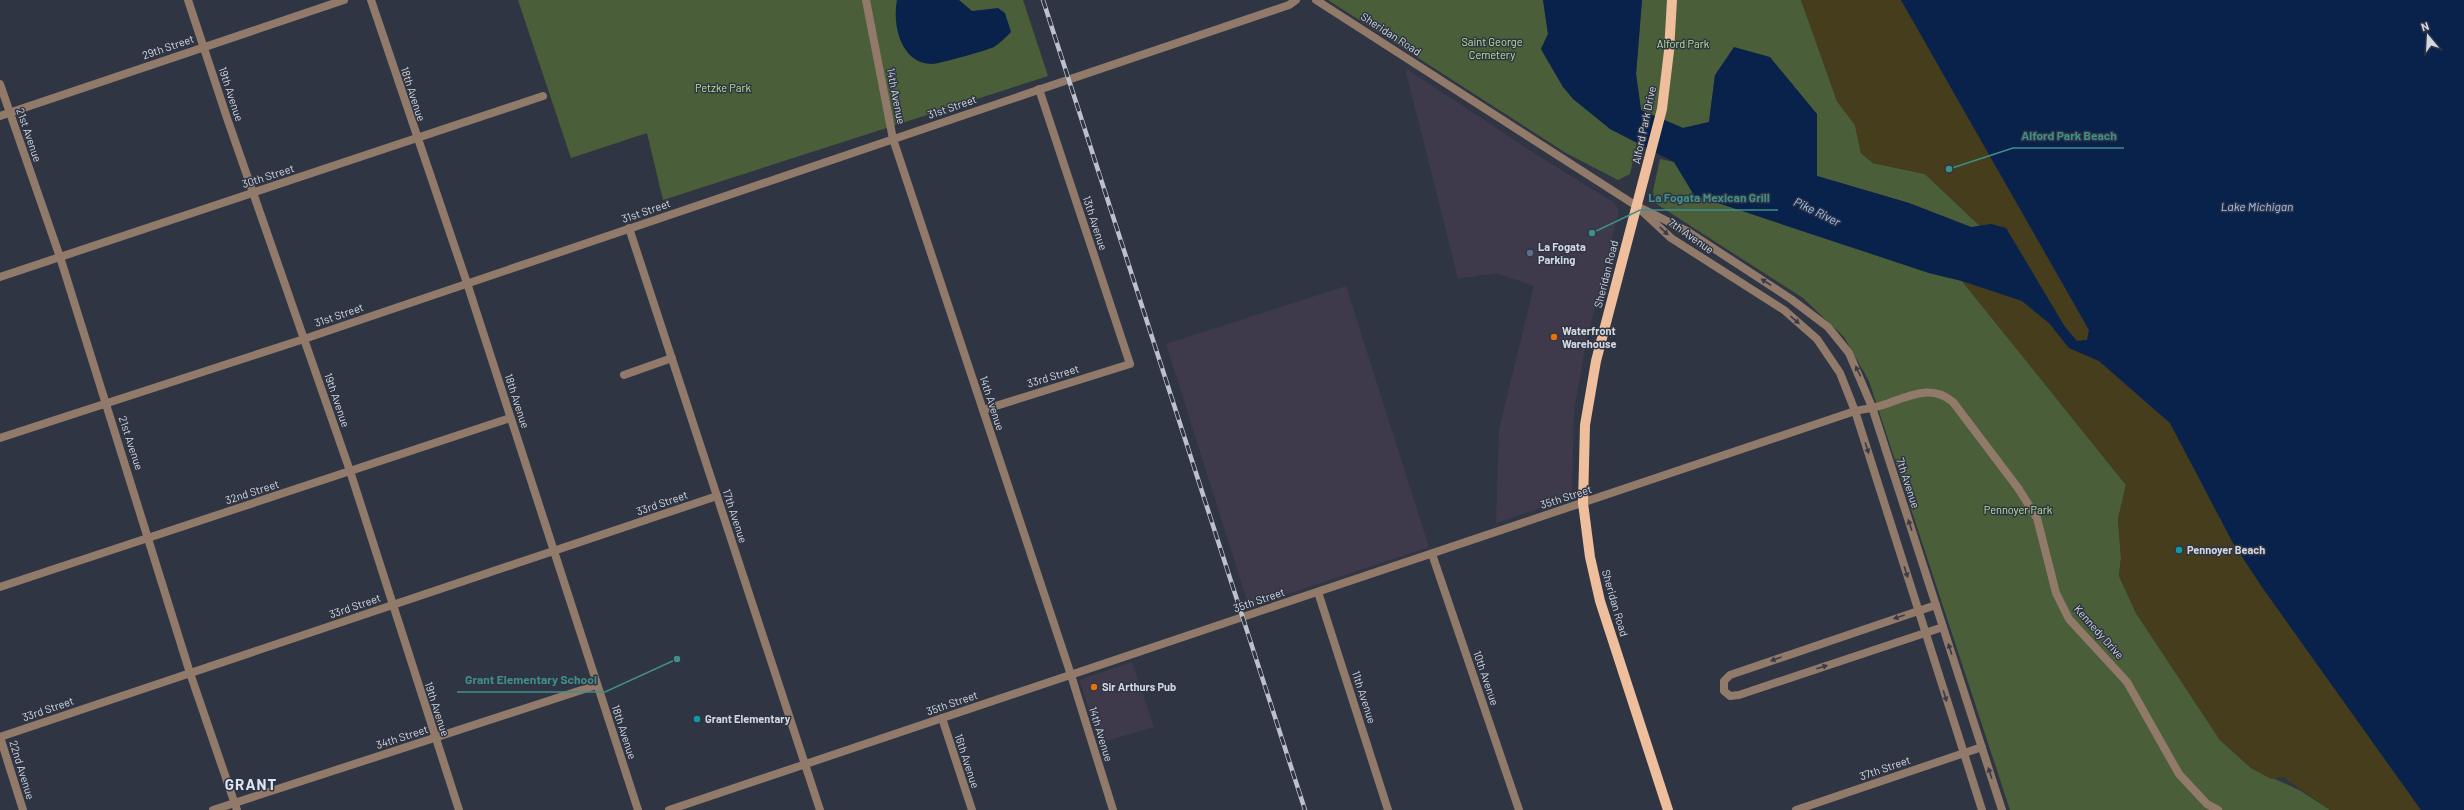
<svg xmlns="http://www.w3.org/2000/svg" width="2464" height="810" font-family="Barlow,sans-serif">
<rect width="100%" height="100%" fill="#2f3543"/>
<!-- commercial -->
<g fill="#3e3a4b">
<path d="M1405 68 1534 153 1613 202 1619 210 1586 343 1574 411 1572 489 1566 499 1496 523 1499 429 1534 286 1496 273 1458 279Z"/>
<path d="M1346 286 1429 547 1249 607 1166 344Z"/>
<path d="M1132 662 1154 727 1100 743 1079 680Z"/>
</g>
<!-- green -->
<g fill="#4a5f39">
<path d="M518 0H1023L1048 76 663 200 647 133 571 158Z"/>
<path d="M1328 0H1543L1548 34 1541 49 1563 87 1610 129 1637 142 1630 174 1618 180 1566 153Z"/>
<path d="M1642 0H1801L1837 101 1855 125 1861 153 1873 163 1925 174 1981 227H1971L1909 203 1817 176V114L1715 75 1709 122 1683 128 1641 110 1636 74Z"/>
<path d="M1660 159 1674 162 1694 195 1929 273 1962 281 2126 485 2118 519 2121 558 2119 576 2136 613 2220 740 2251 768 2301 791 2330 810H2010L1869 381 1844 337 1803 298 1655 203 1653 191Z"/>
</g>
<!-- sand -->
<g fill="#453d1c">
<path d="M1801 0H1901L2089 330 2087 340 2077 341 2065 327 2006 228 1991 224 1981 227 1925 174 1873 163 1861 153 1855 125 1837 101Z"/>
<path d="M1962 281 2022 301 2049 323 2069 348 2099 361 2170 423 2233 543 2262 587 2421 810H2330L2283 777 2271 779 2251 768 2220 740 2136 613 2119 576 2121 558 2118 519 2126 485Z"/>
</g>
<!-- water -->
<g fill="#09224c">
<path d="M897 0H959L972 11 998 8 1005 13 1011 32C1006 37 1000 43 994 47 988 50 938 64 932 64 901 64 892 25 897 0Z"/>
<path d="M1543 0H1642L1636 74 1641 110 1683 128 1709 122 1715 75 1734 47 1770 57 1817 114V176L1909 203 1971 227 1991 224 2006 228 2065 327 2077 341 2087 340 2089 330 1901 0H2464V810H2421L2262 587 2233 543 2170 423 2099 361 2069 348 2049 323 2022 301 1962 281 1929 273 1694 195 1674 162 1610 129 1573 99 1563 87 1541 49 1548 34Z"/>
</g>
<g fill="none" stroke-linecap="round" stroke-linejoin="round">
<!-- minor -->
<g stroke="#927a6a" stroke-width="8">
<path d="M188 0 227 118 350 471 459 810"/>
<path d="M371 0 467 283 638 810"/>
<path d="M866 0 893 139 1071 675 1113 810"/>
<path d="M0 84 60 257 190 673 237 810"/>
<path d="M0 116 344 0"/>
<path d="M629 228 820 810"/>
<path d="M0 277 543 96"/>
<path d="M624 375 672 358"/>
<path d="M983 410 1130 364 1039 89"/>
<path d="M0 438 304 339 1289 5 1296 0"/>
<path d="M1432 554 1519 810"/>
<path d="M0 587 510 418"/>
<path d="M1318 592 1388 810"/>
<path d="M1936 605 1730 675 1724 681V691L1730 696 1739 695 1943 627"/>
<path d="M942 718 972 810"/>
<path d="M0 737 717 496"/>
<path d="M213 810 597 685"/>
<path d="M669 810 1855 411C1865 409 1874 408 1883 405 1907 397 1931 383 1953 402L2018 488 2037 518 2056 593 2069 619 2127 682 2179 774 2207 804 2218 810"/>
<path d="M1796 810 1982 747"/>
</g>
<!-- tertiary -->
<g stroke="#927a6a" stroke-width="8">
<path d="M1316 0 1635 205 1687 231 1791 299 1828 327 1849 353 1872 407 2002 810"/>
<path d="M1643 212 1671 238 1784 310 1817 339 1840 373 1855 411 1982 810"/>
<path d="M0 737 23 810"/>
</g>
<!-- primary -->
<path stroke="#eebe9d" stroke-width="10" d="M1668 810 1600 601 1590 557 1583 503 1585 425 1596 361 1662 109 1669 51 1672 0"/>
<defs>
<path id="rail" d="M1043 0 1305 810"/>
</defs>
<!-- rail casing -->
<use href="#rail" stroke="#bdc1cb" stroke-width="4.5"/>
<!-- rail -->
<use href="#rail" stroke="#2f3543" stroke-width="3" stroke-dasharray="9" stroke-linecap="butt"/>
</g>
<!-- one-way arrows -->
<defs><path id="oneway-solid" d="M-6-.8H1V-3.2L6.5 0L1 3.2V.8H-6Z"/></defs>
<g fill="#393c47">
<use href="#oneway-solid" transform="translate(1664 231) rotate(43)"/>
<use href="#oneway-solid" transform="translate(1766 282) rotate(-147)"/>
<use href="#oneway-solid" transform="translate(1795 320) rotate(40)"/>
<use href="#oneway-solid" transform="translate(1858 371) rotate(-116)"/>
<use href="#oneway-solid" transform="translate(1867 448) rotate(72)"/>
<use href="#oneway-solid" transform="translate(1910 525) rotate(-108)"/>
<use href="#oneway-solid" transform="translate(1906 572) rotate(72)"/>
<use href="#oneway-solid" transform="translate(1899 617) rotate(161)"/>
<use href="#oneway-solid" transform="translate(1950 649) rotate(-108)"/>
<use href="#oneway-solid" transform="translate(1776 659) rotate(160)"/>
<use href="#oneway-solid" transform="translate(1822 667) rotate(-18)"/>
<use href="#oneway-solid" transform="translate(1945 696) rotate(73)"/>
<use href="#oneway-solid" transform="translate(1990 773) rotate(-108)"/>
</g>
<!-- markers -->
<circle fill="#5c6f8a" stroke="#2f3543" stroke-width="1.5" cx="1530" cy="253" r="4"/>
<g fill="#e8710a" stroke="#2f3543" stroke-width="1.5">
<circle cx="1554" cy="337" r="4"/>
<circle cx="1094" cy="687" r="4"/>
</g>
<g fill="#0f9aa8" stroke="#2f3543" stroke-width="1.5">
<circle cx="2179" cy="550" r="4"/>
<circle cx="697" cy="719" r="4"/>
</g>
<g text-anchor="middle" stroke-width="3" stroke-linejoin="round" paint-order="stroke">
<!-- street labels -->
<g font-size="11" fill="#d3d7e0" stroke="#2f3543">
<text transform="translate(1391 34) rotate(33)" y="4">Sheridan Road</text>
<text transform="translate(168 47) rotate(-19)" y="4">29th Street</text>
<text transform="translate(231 94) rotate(72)" y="4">19th Avenue</text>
<text transform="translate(413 94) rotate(72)" y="4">18th Avenue</text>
<text transform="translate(896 96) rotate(79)" y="4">14th Avenue</text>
<text transform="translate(952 107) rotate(-19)" y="4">31st Street</text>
<text transform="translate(1644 125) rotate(-78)" y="4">Alford Park Drive</text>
<text transform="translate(29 135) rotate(71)" y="4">21st Avenue</text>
<text transform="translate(268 176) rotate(-18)" y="4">30th Street</text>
<text transform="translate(646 211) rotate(-19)" y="4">31st Street</text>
<text transform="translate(1095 223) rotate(72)" y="4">13th Avenue</text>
<text transform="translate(1691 236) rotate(35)" y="4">7th Avenue</text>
<text transform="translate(1606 274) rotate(-76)" y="4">Sheridan Road</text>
<text transform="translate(339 315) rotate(-19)" y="4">31st Street</text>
<text transform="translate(1053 376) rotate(-17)" y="4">33rd Street</text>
<text transform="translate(337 400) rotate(71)" y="4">19th Avenue</text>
<text transform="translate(517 401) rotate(72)" y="4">18th Avenue</text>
<text transform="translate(992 403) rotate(72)" y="4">14th Avenue</text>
<text transform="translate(131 443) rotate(72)" y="4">21st Avenue</text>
<text transform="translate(1908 483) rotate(72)" y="4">7th Avenue</text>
<text transform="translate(252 492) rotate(-18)" y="4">32nd Street</text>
<text transform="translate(1566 497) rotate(-18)" y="4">35th Street</text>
<text transform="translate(662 503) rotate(-19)" y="4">33rd Street</text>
<text transform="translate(735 516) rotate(72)" y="4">17th Avenue</text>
<text transform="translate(1259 600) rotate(-19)" y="4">35th Street</text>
<text transform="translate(1615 603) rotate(74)" y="4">Sheridan Road</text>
<text transform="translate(355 606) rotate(-19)" y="4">33rd Street</text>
<text transform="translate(2099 632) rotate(48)" y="4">Kennedy Drive</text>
<text transform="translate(1486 678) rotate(71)" y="4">10th Avenue</text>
<text transform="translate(1364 697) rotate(72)" y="4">11th Avenue</text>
<text transform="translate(952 703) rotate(-19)" y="4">35th Street</text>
<text transform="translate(48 709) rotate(-19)" y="4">33rd Street</text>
<text transform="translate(437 709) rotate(72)" y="4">19th Avenue</text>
<text transform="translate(624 732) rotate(72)" y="4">18th Avenue</text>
<text transform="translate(1101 734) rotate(73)" y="4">14th Avenue</text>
<text transform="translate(402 737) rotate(-18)" y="4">34th Street</text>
<text transform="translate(967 761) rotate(72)" y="4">16th Avenue</text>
<text transform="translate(1885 768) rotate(-19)" y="4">37th Street</text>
<text transform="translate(22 770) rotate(73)" y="4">22nd Avenue</text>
</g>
<!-- park labels -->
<g font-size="11" fill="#b7e395" stroke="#2f3543">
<text x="1492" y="46">Saint George<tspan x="1492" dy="13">Cemetery</tspan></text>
<text x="1683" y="48">Alford Park</text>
<text x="723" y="92">Petzke Park</text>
<text x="2018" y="514">Pennoyer Park</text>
</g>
<!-- poi labels -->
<g font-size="11" font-weight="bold" fill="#d3d7e0" stroke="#2f3543" text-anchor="start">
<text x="1538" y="251">La Fogata<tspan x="1538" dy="13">Parking</tspan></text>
<text x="1562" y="335">Waterfront<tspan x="1562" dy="13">Warehouse</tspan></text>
<text x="2187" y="554">Pennoyer Beach</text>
<text x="1102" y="691">Sir Arthurs Pub</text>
<text x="705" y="723">Grant Elementary</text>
</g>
<!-- water labels -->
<g font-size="12" font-style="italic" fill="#9fc2fc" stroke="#2f3543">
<text x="2257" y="211">Lake Michigan</text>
<text transform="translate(1817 212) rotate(26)" y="4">Pike River</text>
</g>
<!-- district labels -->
<g font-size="15" font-weight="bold" letter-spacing="1" fill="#dce4f7" stroke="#2f3543">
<text x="251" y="790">GRANT</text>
</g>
</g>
<!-- callouts -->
<path fill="none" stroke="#408e8a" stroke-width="1.5" d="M1949 169L2013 148H2124M1592 233L1640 210H1778M677 659L605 692H457"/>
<g fill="#408e8a" stroke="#2f3543" stroke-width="1.5">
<circle cx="1949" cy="169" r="4"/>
<circle cx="1592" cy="233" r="4"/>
<circle cx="677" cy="659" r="4"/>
</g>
<g font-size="12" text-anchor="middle" font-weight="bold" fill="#408e8a" stroke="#2f3543" stroke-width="3" stroke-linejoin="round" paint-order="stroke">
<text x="2069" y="140">Alford Park Beach</text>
<text x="1709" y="202">La Fogata Mexican Grill</text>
<text x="531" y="684">Grant Elementary School</text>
</g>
<!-- north arrow -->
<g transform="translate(2428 36) rotate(342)" stroke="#2f3543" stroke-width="3" paint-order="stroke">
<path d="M0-3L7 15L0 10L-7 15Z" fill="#d3d7e0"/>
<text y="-6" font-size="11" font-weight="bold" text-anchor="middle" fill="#d3d7e0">N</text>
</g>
</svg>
